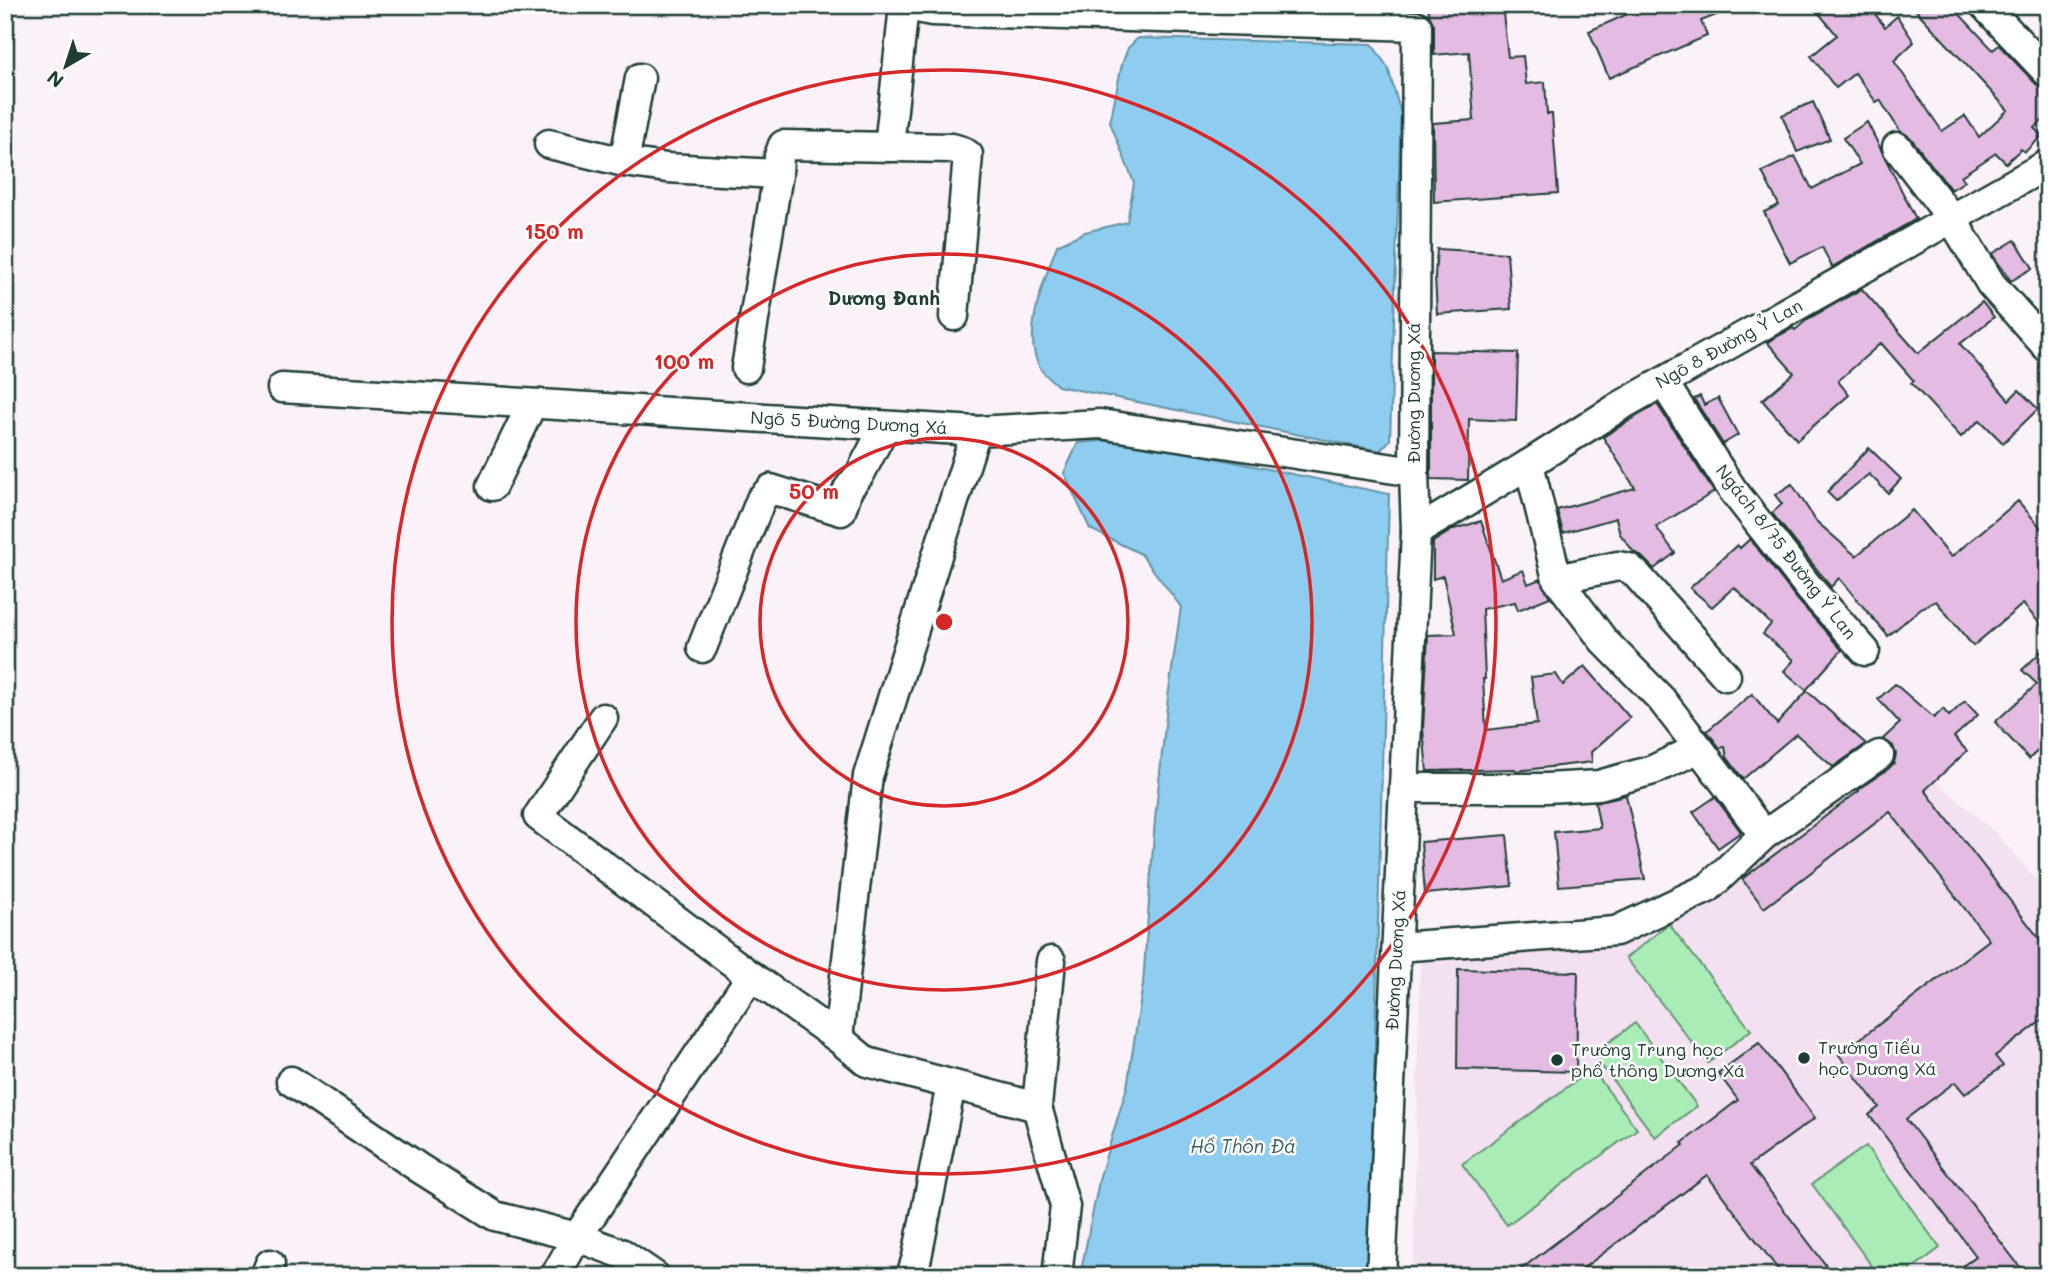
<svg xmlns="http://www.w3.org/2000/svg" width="2053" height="1281" font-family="Mali,sans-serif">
<rect width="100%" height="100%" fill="#faf1f9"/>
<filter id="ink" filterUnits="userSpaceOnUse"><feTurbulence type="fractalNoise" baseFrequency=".0143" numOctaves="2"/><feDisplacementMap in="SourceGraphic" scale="14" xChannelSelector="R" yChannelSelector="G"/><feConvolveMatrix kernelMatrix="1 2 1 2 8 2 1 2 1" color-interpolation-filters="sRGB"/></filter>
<g filter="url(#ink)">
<!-- built -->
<path fill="#f3e1f2" d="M1897 747 1996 833 2048 892V1276H1413L1420 958 1609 947 1620 938 1768 841Z"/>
<!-- green -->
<g fill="#a9ecb6" stroke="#649475" stroke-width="2">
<path d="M1669 924 1751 1030 1708 1063 1626 958Z"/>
<path d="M1635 1023 1697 1106 1655 1137 1593 1054Z"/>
<path d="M1592 1069 1637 1129 1507 1225 1462 1164Z"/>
<path d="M1866 1146 1940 1248 1902 1276H1879L1812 1184Z"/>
</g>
<!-- water -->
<g fill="#8ecdef" stroke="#6293a4" stroke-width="2">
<path d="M1138 38 1372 44 1388 68 1401 114 1390 440 1380 451 1058 386C1053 381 1046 376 1042 371 1019 337 1045 279 1057 245L1085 232 1127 222 1134 183 1110 122 1122 64 1128 48Z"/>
<path d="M1123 439 1389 494 1369 1276H1080L1100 1176 1127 1087 1143 984 1155 819 1168 697 1181 607 1141 554 1090 529 1064 473 1078 443Z"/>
</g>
<!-- building -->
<g fill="#e4bbe3" stroke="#1f3d34" stroke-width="2">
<path d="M1428 5H1502L1508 57 1523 56 1526 84 1545 82 1547 114H1552L1558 193 1434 202 1433 123 1474 120 1469 52 1434 55V25L1429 15Z"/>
<path d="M1648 5H1739V6L1701 21 1707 36 1609 78 1589 31Z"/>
<path d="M1812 5H1868L1885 27 1897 16 1914 42 1894 61 1942 131 1965 116 1979 137 2008 110 1911 5H1951L1993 50 1999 45 2036 84 2043 89H2048V116L2034 128 2042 136 2025 152 2021 149 2006 163 1996 153 1961 176 1965 181 1951 190 1910 137 1900 131 1880 100 1876 102 1855 73 1836 88 1811 56 1837 35Z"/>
<path d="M1813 102 1830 139 1797 152 1782 115Z"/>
<path d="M1867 122 1916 219 1832 267 1822 247 1790 263 1764 212 1779 205 1762 172 1795 156 1812 189 1860 164 1843 138Z"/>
<path d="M2015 240 2033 268 2011 281 1992 254Z"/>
<path d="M1437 249 1507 253 1511 309 1437 314 1435 276Z"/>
<path d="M1862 289 1918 353 1982 302 1994 317 1960 344 2009 400 2019 390 2038 409 2003 443 1980 420 1961 437 1911 383 1914 381 1881 343 1838 381 1849 395 1797 440 1762 400 1794 373 1767 342 1793 328 1795 330 1808 319Z"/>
<path d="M1431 351 1518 353 1516 421 1469 419 1468 480 1431 479Z"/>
<path d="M1700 396 1704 405 1718 398 1738 435 1723 444 1694 399Z"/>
<path d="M1657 404 1714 492 1656 527 1675 553 1654 569 1640 555 1634 552 1620 534 1616 518 1563 533 1557 510 1635 488 1603 437Z"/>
<path d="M1869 448 1901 479 1888 493 1869 474 1836 501 1827 492Z"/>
<path d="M1792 484 1816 521 1856 556 1912 510 1951 557 2018 501 2048 536V633L2023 604 1973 646 1936 601 1921 608 1888 636 1839 578 1831 587 1772 513 1782 504 1775 495Z"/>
<path d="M1481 521 1501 579 1523 570 1528 584 1540 579 1550 597 1518 610 1515 602 1482 609 1485 679H1483L1486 730 1537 724 1531 677 1556 674 1563 685 1585 666 1630 718 1591 752 1592 762 1516 771 1515 769 1427 771 1423 729 1428 635 1456 634 1443 576 1433 579V542L1454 529Z"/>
<path d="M1750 539 1797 599 1842 650 1806 690 1784 671 1794 660 1763 634 1771 624 1734 587 1712 607 1690 588 1737 545 1740 548Z"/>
<path d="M2048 645V741L2029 759 1995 722 2037 684 2022 670Z"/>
<path d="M1895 684 1934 718 1943 709 1949 716 1965 701 1978 715 1954 737 1967 751 1925 790 2048 950V1016L1995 1056 2003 1066 1965 1094 1955 1082 1906 1119 2027 1276H1949L1976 1256 1869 1115 1879 1107 1839 1055 1989 940 1890 812 1764 908 1742 879 1859 791 1858 790 1888 769 1894 763 1896 754 1893 746 1883 739 1900 723 1878 699Z"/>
<path d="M1807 691 1866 744 1833 767 1796 734 1743 779 1727 757 1725 747 1720 748 1707 731 1752 694 1777 724Z"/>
<path d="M1626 795 1645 879 1559 886 1554 832 1600 828 1595 802Z"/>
<path d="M1715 797 1741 832 1718 848 1693 812Z"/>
<path d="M1507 835 1512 886 1425 894 1421 842Z"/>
<path d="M1458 969 1578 972 1576 1072 1457 1069Z"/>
<path d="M1759 1043 1815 1118 1750 1165 1834 1276H1783L1707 1175 1573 1276H1512L1684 1145 1682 1143 1738 1100 1718 1073Z"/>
</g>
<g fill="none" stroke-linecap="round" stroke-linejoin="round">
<defs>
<g id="minor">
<path d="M902 5 932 11 1417 26 1414 472 1416 532 1381 1276"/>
<path d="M1984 5 2048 73"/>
<path d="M549 144 624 162 667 168 778 174"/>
<path d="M889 147 904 6"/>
<path d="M1897 147 1952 219 1991 284 2048 348"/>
<path d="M624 162 640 78"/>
<path d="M746 368 778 174 779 156 783 145 952 148 962 151 968 155 954 316"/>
<path d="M1663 382 1732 489 1810 589 1865 651"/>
<path d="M282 388 976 431 1100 424 1414 472"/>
<path d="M976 431 868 776 838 1038 867 1062 1037 1107"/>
<path d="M492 486 532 404"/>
<path d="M1416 532 1529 464 1622 405 2048 164"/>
<path d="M1557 579 1618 566 1629 568 1637 575 1726 676"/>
<path d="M702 648 761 499 771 489 841 511 848 489 860 474 885 426"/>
<path d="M603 718 538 816 751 976 838 1038"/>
<path d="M1404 788H1546L1599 785 1653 770 1699 748 1661 699 1604 641 1557 579 1529 464"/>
<path d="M1764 835 1879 755"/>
<path d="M1397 947 1616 931 1708 888 1764 835 1699 748"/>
<path d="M1051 961 1037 1107 1065 1206 1057 1276"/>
<path d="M291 1081 419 1168 495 1216 577 1237 555 1276"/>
<path d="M265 1276 270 1264"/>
<path d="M655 1276 623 1254 577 1237 751 976"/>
<path d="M911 1276 917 1257 951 1085"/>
</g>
</defs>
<!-- minor casing -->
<use href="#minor" stroke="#1f3d34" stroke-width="33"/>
<!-- minor -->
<use href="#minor" stroke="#fff" stroke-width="28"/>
</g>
</g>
<!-- distance rings -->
<g fill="none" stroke="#d62828" stroke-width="3.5">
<circle cx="944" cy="622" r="184"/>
<circle cx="944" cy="622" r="368"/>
<circle cx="944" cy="622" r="552"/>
</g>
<!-- markers -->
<g fill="#1f3d34" stroke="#fff" stroke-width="2.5">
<circle cx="1804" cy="1058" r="7"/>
<circle cx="1557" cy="1060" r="7"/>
</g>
<g text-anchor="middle" stroke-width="5" stroke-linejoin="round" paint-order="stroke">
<!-- street labels -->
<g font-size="18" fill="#1f3d34" stroke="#fff">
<text transform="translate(1729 344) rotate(-29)" y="6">Ngõ 8 Đường Ỷ Lan</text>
<text transform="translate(1414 393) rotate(-90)" y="6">Đường Dương Xá</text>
<text transform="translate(849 423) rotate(3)" y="6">Ngõ 5 Đường Dương Xá</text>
<text transform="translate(1786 552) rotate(52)" y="6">Ngách 8/75 Đường Ỷ Lan</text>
<text transform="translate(1396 960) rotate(-87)" y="6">Đường Dương Xá</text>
</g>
<!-- poi labels -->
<g font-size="18" fill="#1f3d34" stroke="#fff" text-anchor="start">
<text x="1818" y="1054">Trường Tiểu<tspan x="1818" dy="21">học Dương Xá</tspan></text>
<text x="1571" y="1056">Trường Trung học<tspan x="1571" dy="21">phổ thông Dương Xá</tspan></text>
</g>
<!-- neighbourhood labels -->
<g font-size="19" font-weight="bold" fill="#1f3d34" stroke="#fff">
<text x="884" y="305">Dương Đanh</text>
</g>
<!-- water labels -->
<g font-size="19" font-style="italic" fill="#3b6163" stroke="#fff">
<text x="1243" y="1153">Hồ Thôn Đá</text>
</g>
</g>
<circle cx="944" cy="622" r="10" fill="#d62828" stroke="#fff" stroke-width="3.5"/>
<g font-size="21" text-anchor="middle" font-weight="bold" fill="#d62828" stroke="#fff" stroke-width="5" stroke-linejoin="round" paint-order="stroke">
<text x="554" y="239">150 m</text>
<text x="684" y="369">100 m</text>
<text x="814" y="499">50 m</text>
</g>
<!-- margin -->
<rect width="2053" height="1281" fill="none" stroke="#fff" stroke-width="28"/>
<rect x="14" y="14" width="2025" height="1253" fill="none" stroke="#1f3d34" stroke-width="2.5" filter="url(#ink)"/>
<!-- north arrow -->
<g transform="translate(66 66) rotate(219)" stroke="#ffffff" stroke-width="5" paint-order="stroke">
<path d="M0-5L12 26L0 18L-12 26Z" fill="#1f3d34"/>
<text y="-10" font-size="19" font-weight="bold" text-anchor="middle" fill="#1f3d34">N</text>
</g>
</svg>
